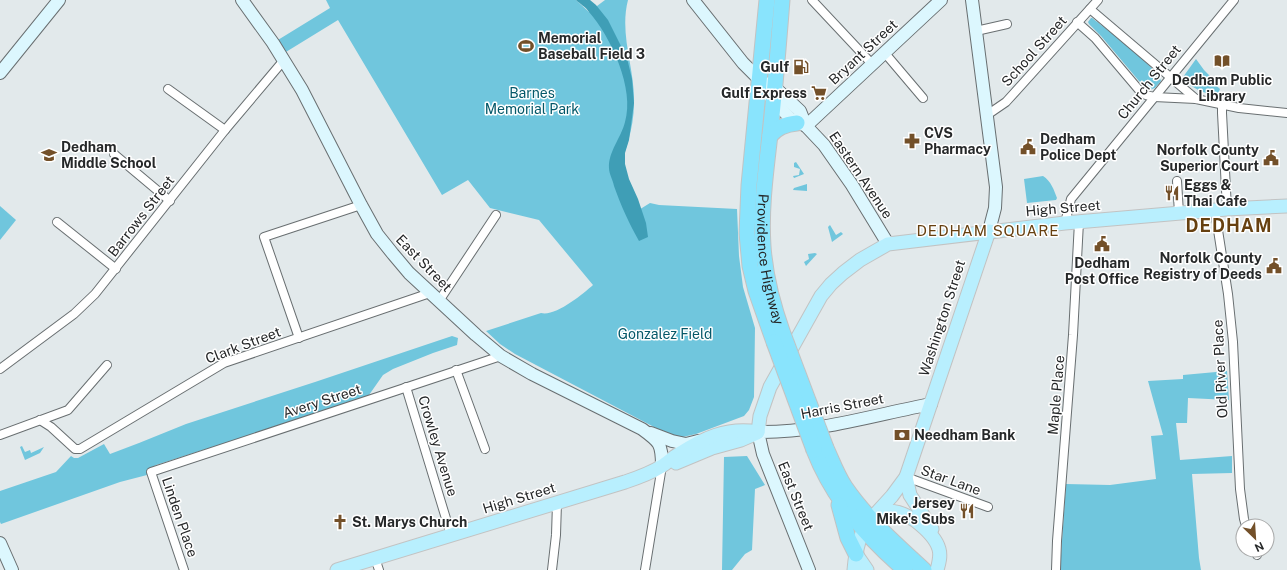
<svg xmlns="http://www.w3.org/2000/svg" width="1287" height="570" font-family="'Public Sans',sans-serif">
<rect width="100%" height="100%" fill="#e2e9eb"/>
<!-- green -->
<g fill="#70c6dd">
<path d="M326 0H576L589 12 605 0H628C619 35 635 68 634 103 634 130 624 155 615 180L629 216 650 203 659 205 737 209 739 256 743 287 755 328 754 397 749 410 744 416 696 434 678 438 654 427 515 354 500 344 486 331 541 313C555 317 583 294 593 285L539 220 490 208 468 180 442 195 338 20 281 55 273 43 330 8Z"/>
<path d="M1091 18H1092C1103 26 1161 71 1161 81L1155 88 1149 90 1139 81 1101 36 1089 24 1088 22Z"/>
<path d="M1196 59 1204 70 1213 79 1211 81 1220 89 1217 96C1204 93 1193 89 1183 79V77Z"/>
<path d="M796 162 804 174 794 178 793 176 799 175 800 169 794 167V163Z"/>
<path d="M1043 176C1051 181 1054 190 1057 198L1056 200 1027 203 1024 179Z"/>
<path d="M807 184V191L793 190 794 188Z"/>
<path d="M0 206 16 220 0 240Z"/>
<path d="M830 225 836 235 841 232 843 234 832 242 828 227Z"/>
<path d="M815 253 817 254 806 266 804 262 809 259 808 254Z"/>
<path d="M452 336 458 338 457 345 433 353 393 369 383 375 369 395 328 410 156 465 148 470 147 475 120 482 1 524 0 522V491L56 472 71 456 74 458H78L104 444 110 454 139 443 186 424 315 382Z"/>
<path d="M1227 371 1229 400 1188 398 1187 423H1176L1180 460 1232 456V473L1192 474 1199 558 1201 570H1060L1066 484 1110 485 1156 479 1151 436 1163 435 1148 381 1183 379V375Z"/>
<path d="M22 446 25 452 30 450 31 453 44 447 40 453 25 460 20 447Z"/>
<path d="M747 456 765 485 755 489 752 550 745 554 732 570H722L724 457Z"/>
</g>
<!-- water -->
<path fill="#3f9eb6" d="M576 0H590L596 5 608 20 627 58 632 79 634 103 629 140 625 153V164L629 179 638 199 646 223 648 237 639 241C629 223 621 206 614 186 613 180 609 174 609 168 608 152 621 138 625 122 635 89 611 37 589 12 586 7 580 4 576 0Z"/>
<g fill="none" stroke-linecap="round" stroke-linejoin="round">
<defs>
<g id="street">
<path d="M812 0 872 64"/>
<path d="M1090 9 1196 99"/>
<path d="M1077 22 1095 38 1139 90 1146 95 1154 97 1196 99 1239 108 1287 113"/>
<path d="M976 31 1007 24"/>
<path d="M884 52 923 98"/>
<path d="M168 89 225 130"/>
<path d="M1222 105V113L1227 209"/>
<path d="M987 115 1006 102 1098 0"/>
<path d="M114 154 170 201"/>
<path d="M1177 181 1179 213"/>
<path d="M1215 211 1228 294 1233 342 1240 489 1244 519 1246 526"/>
<path d="M57 222 116 269"/>
<path d="M1065 223 1071 199 1234 0"/>
<path d="M439 301 496 215"/>
<path d="M299 338 264 237 361 205"/>
<path d="M0 369 74 314 95 294 225 130 284 60"/>
<path d="M456 370 485 449"/>
<path d="M406 387 451 535"/>
<path d="M40 420 51 427 75 449H80L224 363 430 293"/>
<path d="M0 435 68 410 107 365"/>
<path d="M906 477 988 507"/>
<path d="M1255 550 1257 555"/>
<path d="M375 558 379 570"/>
<path d="M184 570 151 472 501 356"/>
<path d="M552 570 556 535 557 503"/>
<path d="M645 570 662 466"/>
<path d="M1056 570 1057 541 1073 335 1079 222"/>
</g>
<g id="secondary">
<path d="M242 0 273 43 302 90 361 205 377 234 393 254 409 273 476 335 501 356 532 374 642 429C660 442 662 444 662 466"/>
<path d="M693 0 743 63 760 80 764 89 774 101 790 118 806 126 824 145 852 185 888 244"/>
<path d="M972 0 996 187 995 208 989 231"/>
<path d="M0 73 59 0"/>
<path d="M770 83 800 111 806 126"/>
<path d="M806 126 941 0"/>
<path d="M651 433 672 441 686 444 698 441"/>
<path d="M0 543 12 570"/>
<path d="M809 570 763 454 758 432C817 433 874 415 931 404"/>
</g>
<g id="primary">
<path d="M758 432 760 416 770 387 821 296 831 284 843 273 860 260 888 244 1065 223 1227 209 1287 206"/>
<path d="M676 463 712 448 741 440 757 433"/>
<path d="M906 477 910 495 932 529"/>
<path d="M871 519 892 496 906 477 989 231"/>
<path d="M856 554 867 570"/>
<path d="M337 570 625 482C637 478 651 473 662 466 667 463 672 458 677 455 704 438 726 427 758 432"/>
<path d="M854 570C857 533 872 492 916 521 925 528 936 538 939 549 941 556 939 563 937 570"/>
</g>
<g id="highway">
<path d="M767 0 749 185 747 233 750 266 756 291 774 342"/>
<path id="s1" d="M782 0C779 38 776 77 772 115 768 158 760 202 763 246 765 276 773 306 783 334"/>
<path d="M770 136C777 127 786 124 797 123"/>
<path d="M826 448C832 461 837 475 845 487 867 519 896 544 924 570"/>
<path d="M814 450C833 499 866 536 905 570"/>
<path d="M839 505 848 538 856 554"/>
</g>
</defs>
<!-- street casing -->
<use href="#street" stroke="#696f71" stroke-width="10"/>
<!-- secondary casing -->
<use href="#secondary" stroke="#696f71" stroke-width="14"/>
<!-- primary casing -->
<use href="#primary" stroke="#c2c3c3" stroke-width="15"/>
<!-- highway casing -->
<use href="#highway" stroke="#c2c3c3" stroke-width="17"/>
<!-- street -->
<use href="#street" stroke="#fff" stroke-width="8"/>
<!-- secondary -->
<use href="#secondary" stroke="#dcf7fe" stroke-width="12"/>
<!-- primary -->
<use href="#primary" stroke="#b8effe" stroke-width="13"/>
<!-- highway -->
<use href="#highway" stroke="#89e4fd" stroke-width="15"/>
<defs>
<g id="highway-bridge">
<path d="M783 334 826 448"/>
<path d="M774 342 814 450"/>
</g>
</defs>
<!-- highway-bridge casing -->
<use href="#highway-bridge" stroke="#c2c3c3" stroke-width="17" stroke-linecap="butt"/>
<!-- highway-bridge -->
<use href="#highway-bridge" stroke="#89e4fd" stroke-width="15"/>
</g>
<!-- icons -->
<defs>
<symbol id="stadium-bare" viewBox="-9 -9 18 18"><path d="M0-5a6.5 5 0 1 0 0 10a6.5 5 0 1 0 0-10ZM-3.5-1.8h7v3.6h-7Z" fill="#735029" stroke="#fff" stroke-width="2.5" paint-order="stroke"/></symbol>
<symbol id="library-bare" viewBox="-9 -9 18 18"><path d="M-6-4Q-3-5.5-.7-3.5V5Q-3 3-6 4ZM6-4Q3-5.5 .7-3.5V5Q3 3 6 4Z" fill="#735029" stroke="#fff" stroke-width="2.5" paint-order="stroke"/></symbol>
<symbol id="fuel-bare" viewBox="-9 -9 18 18"><path d="M-5.5-6h7V0h2V4h1.3V-2.5L3-4.5l.8-.8L6-3V5H2.5V1h-1V6h-7ZM-4.2-4.7v3.2H.2V-4.7Z" fill="#735029" stroke="#fff" stroke-width="2.5" paint-order="stroke"/></symbol>
<symbol id="supermarket-bare" viewBox="-9 -9 18 18"><path d="M-6-5.5h2.5l.6 2H6L4.5 2H-2.5L-4.4-4H-6ZM-1.5 3.2a1.3 1.3 0 1 0 .1 0ZM3 3.2a1.3 1.3 0 1 0 .1 0Z" fill="#735029" stroke="#fff" stroke-width="2.5" paint-order="stroke"/></symbol>
<symbol id="pharmacy-bare" viewBox="-9 -9 18 18"><path d="M-2-6h4v4h4v4h-4v4h-4v-4h-4v-4h4Z" fill="#735029" stroke="#fff" stroke-width="2.5" paint-order="stroke"/></symbol>
<symbol id="civic-bare" viewBox="-9 -9 18 18"><path d="M-.6-6.5H3V-4.5H.6V-3L4-1V1h2V6H-6V1h2V-1L-.6-3ZM-1.2 2.5V6h2.4V2.5Z" fill="#735029" stroke="#fff" stroke-width="2.5" paint-order="stroke"/></symbol>
<symbol id="school-bare" viewBox="-9 -9 18 18"><path d="M0-5L7-2L0 1L-7-2ZM-4 1L0 2.5L4 1V4Q0 6-4 4Z" fill="#735029" stroke="#fff" stroke-width="2.5" paint-order="stroke"/></symbol>
<symbol id="restaurant-bare" viewBox="-9 -9 18 18"><path d="M-5-6h1v4h1v-4h1v4h1v-4h1v5L-1.5 .5V6h-2V.5L-5-1ZM5-6V6H3V1.5H1.5Q1.5-4 5-6Z" fill="#735029" stroke="#fff" stroke-width="2.5" paint-order="stroke"/></symbol>
<symbol id="bank-bare" viewBox="-9 -9 18 18"><path d="M-6-4H6V4H-6ZM0-2.3a2.3 2.3 0 1 0 0 4.6a2.3 2.3 0 1 0 0-4.6Z" fill="#735029" stroke="#fff" stroke-width="2.5" paint-order="stroke"/></symbol>
<symbol id="church-bare" viewBox="-9 -9 18 18"><path d="M-1.2-6h2.4v3.5h3.3v2.4h-3.3V6h-2.4V-.1h-3.3v-2.4h3.3Z" fill="#735029" stroke="#fff" stroke-width="2.5" paint-order="stroke"/></symbol>
</defs>
<g fill-rule="evenodd">
<use href="#stadium-bare" x="515" y="35" width="22" height="22"/>
<use href="#library-bare" x="1211" y="50" width="22" height="22"/>
<use href="#fuel-bare" x="790" y="56" width="22" height="22"/>
<use href="#supermarket-bare" x="808" y="82" width="22" height="22"/>
<use href="#pharmacy-bare" x="901" y="130" width="22" height="22"/>
<use href="#civic-bare" x="1017" y="136" width="22" height="22"/>
<use href="#school-bare" x="38" y="144" width="22" height="22"/>
<use href="#civic-bare" x="1260" y="147" width="22" height="22"/>
<use href="#restaurant-bare" x="1161" y="182" width="22" height="22"/>
<use href="#civic-bare" x="1091" y="233" width="22" height="22"/>
<use href="#civic-bare" x="1263" y="255" width="22" height="22"/>
<use href="#bank-bare" x="891" y="424" width="22" height="22"/>
<use href="#restaurant-bare" x="956" y="500" width="22" height="22"/>
<use href="#church-bare" x="329" y="511" width="22" height="22"/>
</g>
<g text-anchor="middle" stroke-width="3" stroke-linejoin="round" paint-order="stroke">
<!-- poi labels -->
<g font-size="14" font-weight="bold" fill="#262829" stroke="#fff" text-anchor="start">
<text x="538" y="43">Memorial<tspan x="538" dy="16">Baseball Field 3</tspan></text>
<text x="789" y="72" text-anchor="end">Gulf</text>
<text x="1222" y="85" text-anchor="middle">Dedham Public<tspan x="1222" dy="16">Library</tspan></text>
<text x="807" y="98" text-anchor="end">Gulf Express</text>
<text x="924" y="138">CVS<tspan x="924" dy="16">Pharmacy</tspan></text>
<text x="1040" y="144">Dedham<tspan x="1040" dy="16">Police Dept</tspan></text>
<text x="61" y="152">Dedham<tspan x="61" dy="16">Middle School</tspan></text>
<text x="1259" y="155" text-anchor="end">Norfolk County<tspan x="1259" dy="16">Superior Court</tspan></text>
<text x="1184" y="190">Eggs &amp;<tspan x="1184" dy="16">Thai Cafe</tspan></text>
<text x="1262" y="263" text-anchor="end">Norfolk County<tspan x="1262" dy="16">Registry of Deeds</tspan></text>
<text x="1102" y="268" text-anchor="middle">Dedham<tspan x="1102" dy="16">Post Office</tspan></text>
<text x="914" y="440">Needham Bank</text>
<text x="955" y="508" text-anchor="end">Jersey<tspan x="955" dy="16">Mike's Subs</tspan></text>
<text x="352" y="527">St. Marys Church</text>
</g>
<!-- street labels -->
<g font-size="14" fill="#262829" stroke="#fff">
<text transform="translate(1034 51) rotate(-48)" y="5">School Street</text>
<text transform="translate(863 52) rotate(-43)" y="5">Bryant Street</text>
<text transform="translate(1149 82) rotate(-51)" y="5">Church Street</text>
<text transform="translate(861 175) rotate(56)" y="5">Eastern Avenue</text>
<text transform="translate(1063 208) rotate(-5)" y="5">High Street</text>
<text transform="translate(141 216) rotate(-52)" y="5">Barrows Street</text>
<text dy="5" stroke="none"><textPath href="#s1" startOffset="261">Providence Highway</textPath></text>
<text transform="translate(424 263) rotate(46)" y="5">East Street</text>
<text transform="translate(942 318) rotate(-72)" y="5">Washington Street</text>
<text transform="translate(243 345) rotate(-21)" y="5">Clark Street</text>
<text transform="translate(1220 369) rotate(-93)" y="5">Old River Place</text>
<text transform="translate(1056 395) rotate(-85)" y="5">Maple Place</text>
<text transform="translate(322 401) rotate(-18)" y="5">Avery Street</text>
<text transform="translate(842 406) rotate(-11)" y="5">Harris Street</text>
<text transform="translate(438 446) rotate(73)" y="5">Crowley Avenue</text>
<text transform="translate(951 480) rotate(20)" y="5">Star Lane</text>
<text transform="translate(796 496) rotate(68)" y="5">East Street</text>
<text transform="translate(519 498) rotate(-17)" y="5">High Street</text>
<text transform="translate(180 517) rotate(71)" y="5">Linden Place</text>
</g>
<!-- park labels -->
<g font-size="14" fill="#045869" stroke="#fff">
<text x="532" y="98">Barnes<tspan x="532" dy="16">Memorial Park</tspan></text>
<text x="665" y="339">Gonzalez Field</text>
</g>
<!-- neighbourhood labels -->
<g font-size="15" letter-spacing="1" fill="#664010" stroke="#fff">
<text x="988" y="236">DEDHAM SQUARE</text>
</g>
<!-- district labels -->
<g font-size="18" font-weight="bold" letter-spacing="1" fill="#664010" stroke="#fff">
<text x="1229" y="232">DEDHAM</text>
</g>
</g>
<!-- north arrow -->
<g transform="translate(1255 538) rotate(155)"><circle r="19" fill="#ffffff" stroke="#a8a9a9"/>
<path d="M0-3L7 15L0 10L-7 15Z" fill="#735029"/>
<text y="-6" font-size="11" font-weight="bold" text-anchor="middle" fill="#262829">N</text>
</g>
</svg>
